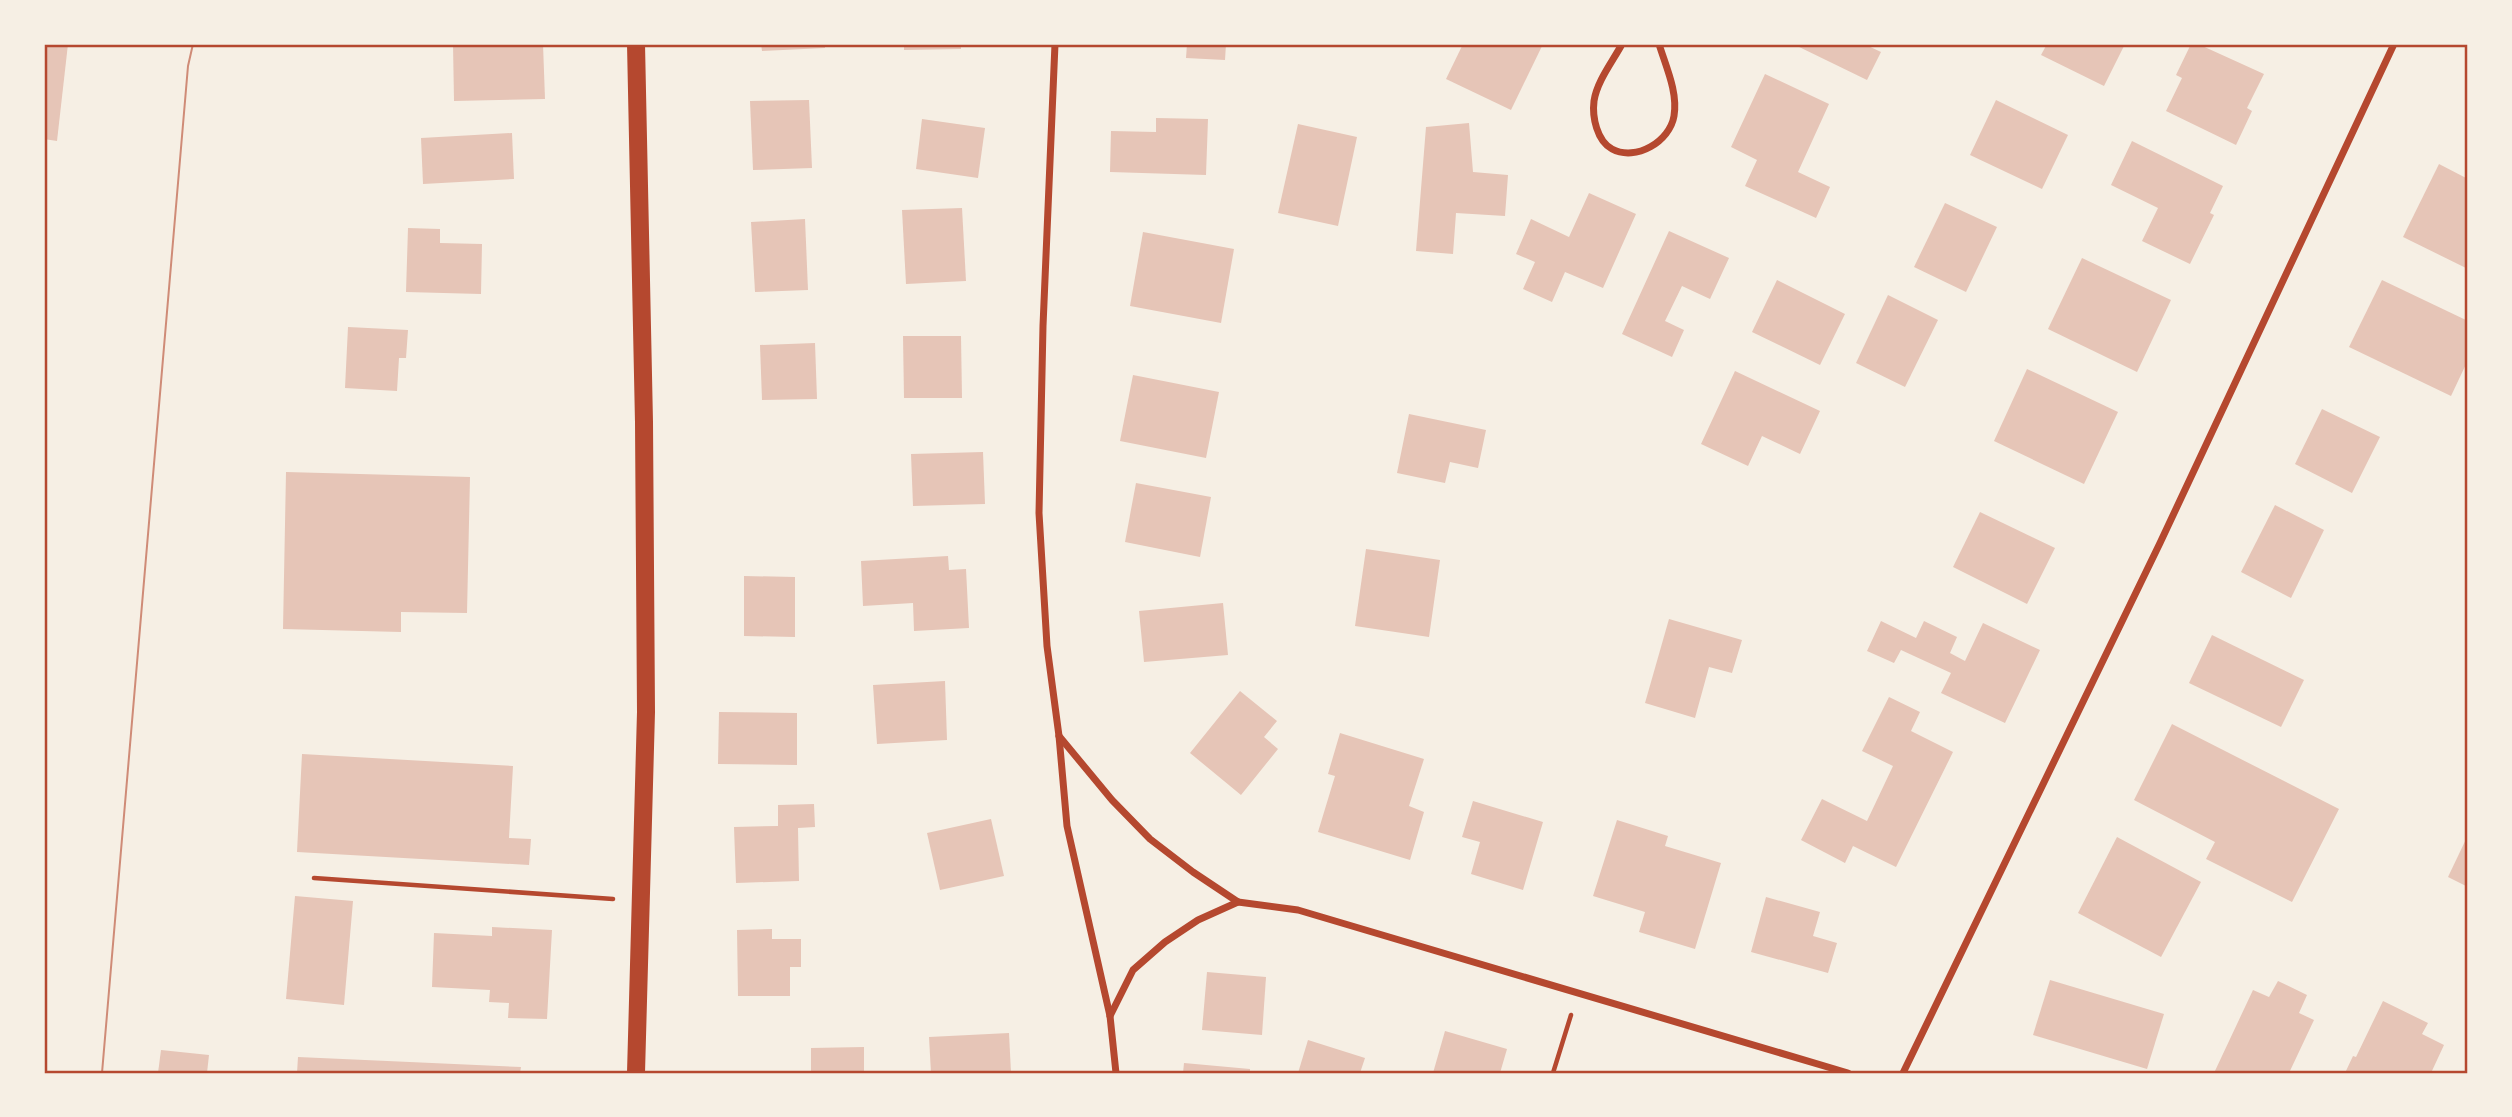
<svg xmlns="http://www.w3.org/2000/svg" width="2512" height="1117" font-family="Rubik,sans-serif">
<rect width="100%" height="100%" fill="#f6efe4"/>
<!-- building -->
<g fill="#e6c5b7">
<path d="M44 44H68L57 141 44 139Z"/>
<path d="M453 44H543L545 99 454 101Z"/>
<path d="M761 44H825V48L762 51Z"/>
<path d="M904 44H961V49L904 50Z"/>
<path d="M1187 44H1226L1225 60 1186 58Z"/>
<path d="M1463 44H1543L1511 110 1446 79Z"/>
<path d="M1793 44H1864L1881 52 1867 80Z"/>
<path d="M2047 44H2125L2104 86 2041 55Z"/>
<path d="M2191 44H2198L2264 74 2247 108 2252 111 2236 145 2166 111 2182 78 2176 75Z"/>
<path d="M1765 74 1829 104 1798 172 1830 187 1816 218 1745 186 1757 160 1731 147Z"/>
<path d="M809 100 812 168 753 170 750 101Z"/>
<path d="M1996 100 2068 135 2042 189 1970 155Z"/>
<path d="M1156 118 1208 119 1206 175 1110 172 1111 131 1156 132Z"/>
<path d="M922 119 985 128 978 178 916 169Z"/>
<path d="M1469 123 1473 172 1508 175 1505 216 1456 213 1453 254 1416 251 1426 127Z"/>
<path d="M1298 124 1357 137 1338 226 1278 213Z"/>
<path d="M512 133 514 179 423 184 421 138Z"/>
<path d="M2132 141 2223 186 2210 213 2214 215 2190 264 2142 241 2158 208 2111 185Z"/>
<path d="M2439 164 2468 179V269L2403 237Z"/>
<path d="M1589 193 1636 214 1603 288 1565 272 1552 302 1523 289 1535 262 1516 254 1531 219 1569 237Z"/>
<path d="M1945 203 1997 227 1966 292 1914 267Z"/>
<path d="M962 208 966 281 906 284 902 210Z"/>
<path d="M805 219 808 290 755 292 751 222Z"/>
<path d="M408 228 440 229V243L482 244 481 294 406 292Z"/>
<path d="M1669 231 1729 258 1710 299 1682 286 1665 321 1684 330 1672 357 1622 334Z"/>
<path d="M1143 232 1234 249 1221 323 1130 306Z"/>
<path d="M2082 258 2171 300 2137 372 2048 329Z"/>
<path d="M1777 280 1845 314 1820 365 1752 332Z"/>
<path d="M2382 280 2468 321V360L2451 396 2349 347Z"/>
<path d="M1888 295 1938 320 1905 387 1856 363Z"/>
<path d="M348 327 408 330 406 358H399L397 391 345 388Z"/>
<path d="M903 336H961L962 398H904Z"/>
<path d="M815 343 817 399 762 400 760 345Z"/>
<path d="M2027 369 2118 412 2084 484 1994 441Z"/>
<path d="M1735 371 1820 411 1800 454 1762 436 1748 466 1701 444Z"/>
<path d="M1133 375 1219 392 1206 458 1120 441Z"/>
<path d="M2322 409 2380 437 2352 493 2295 464Z"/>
<path d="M1409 414 1486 430 1478 468 1450 462 1445 483 1397 473Z"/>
<path d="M983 452 985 504 913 506 911 454Z"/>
<path d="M286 472 470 477 467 613 401 612V632L283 629Z"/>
<path d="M1136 483 1211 497 1200 557 1125 542Z"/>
<path d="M2275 505 2324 530 2291 598 2241 572Z"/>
<path d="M1980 512 2055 548 2027 604 1953 567Z"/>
<path d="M1366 549 1440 560 1429 637 1355 626Z"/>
<path d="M948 556 949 570 966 569 969 628 914 631 913 603 863 606 861 561Z"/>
<path d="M744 576 795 577V637L744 636Z"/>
<path d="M1223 603 1228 655 1144 662 1139 611Z"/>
<path d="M1669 619 1742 640 1732 673 1709 667 1695 718 1645 703Z"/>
<path d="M1881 621 1916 638 1924 621 1957 637 1950 653 1965 661 1983 623 2040 650 2005 723 1941 693 1951 673 1901 650 1894 663 1867 651Z"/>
<path d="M2212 635 2304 680 2281 727 2189 683Z"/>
<path d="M945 681 947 740 877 744 873 685Z"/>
<path d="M1240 691 1277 721 1264 737 1278 749 1241 795 1190 753Z"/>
<path d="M1889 697 1920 712 1911 731 1953 752 1896 867 1853 846 1845 863 1801 840 1822 799 1867 821 1893 766 1862 751Z"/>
<path d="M719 712 797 713V765L718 764Z"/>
<path d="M2172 724 2339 809 2292 902 2206 859 2215 842 2134 800Z"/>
<path d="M1340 733 1424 759 1409 806 1424 812 1410 860 1318 832 1335 776 1328 774Z"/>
<path d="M302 754 513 766 509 838 531 839 529 865 297 852Z"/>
<path d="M1473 801 1543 822 1523 890 1471 874 1480 842 1462 837Z"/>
<path d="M814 804 815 827 798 828 799 881 736 883 734 827 778 826V805Z"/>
<path d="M991 819 1004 876 940 890 927 833Z"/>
<path d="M1617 820 1668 836 1665 846 1721 863 1695 949 1639 932 1645 912 1593 896Z"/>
<path d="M2468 835V887L2448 877Z"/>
<path d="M2117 837 2201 882 2161 957 2078 913Z"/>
<path d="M295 896 353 901 344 1005 286 999Z"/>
<path d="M1766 897 1820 912 1813 936 1837 943 1828 973 1751 952Z"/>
<path d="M492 927 552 930 547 1019 508 1018 509 1003 489 1002 490 990 432 987 434 933 492 936Z"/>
<path d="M772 929V939H801V967H790V996H738L737 930Z"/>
<path d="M1207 972 1266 977 1262 1035 1202 1030Z"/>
<path d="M2050 980 2164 1014 2147 1069 2033 1035Z"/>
<path d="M2278 981 2307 995 2299 1013 2314 1020 2289 1073H2214L2253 990 2269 997Z"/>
<path d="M2383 1001 2428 1023 2422 1034 2444 1045 2431 1073H2345L2353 1056 2356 1057Z"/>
<path d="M1445 1031 1507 1049 1500 1073H1433Z"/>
<path d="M1009 1033 1011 1073H931L929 1037Z"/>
<path d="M1308 1040 1365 1058 1360 1073H1298Z"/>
<path d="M864 1047V1073H811V1048Z"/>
<path d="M161 1050 209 1055 207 1073H158Z"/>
<path d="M298 1057 521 1067 520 1073H297Z"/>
<path d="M1184 1063 1250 1069V1073H1183Z"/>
</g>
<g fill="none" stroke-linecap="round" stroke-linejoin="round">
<!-- path -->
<g stroke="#b5482f" stroke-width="4.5">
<path d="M314 878 613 899"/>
<path d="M1553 1073 1571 1015"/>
</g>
<!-- minor -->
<g stroke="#b5482f" stroke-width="7">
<path d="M1055 44 1043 326 1039 513 1047 646 1059 736 1067 826 1110 1016 1116 1073"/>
<path d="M1622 44C1613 61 1597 81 1594 101 1592 117 1597 141 1612 149 1636 162 1670 141 1674 116 1678 92 1666 67 1659 44"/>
<path d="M1059 736 1112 800 1150 839 1193 872 1238 902 1298 910 1848 1073"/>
<path d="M1110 1016 1133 970 1165 942 1198 920 1238 902"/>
<path d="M1903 1073 2160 543 2394 44"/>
</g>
<!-- primary -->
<path stroke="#b5482f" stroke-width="18" d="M636 44 644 422 646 712 636 1073"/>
<!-- tram -->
<path stroke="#cf8b77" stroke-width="2" d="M102 1073 188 66 193 44"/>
</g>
<!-- border -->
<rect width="2512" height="1117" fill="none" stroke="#f6efe4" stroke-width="91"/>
<rect x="46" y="46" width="2420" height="1026" fill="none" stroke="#b5482f" stroke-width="2.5"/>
</svg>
